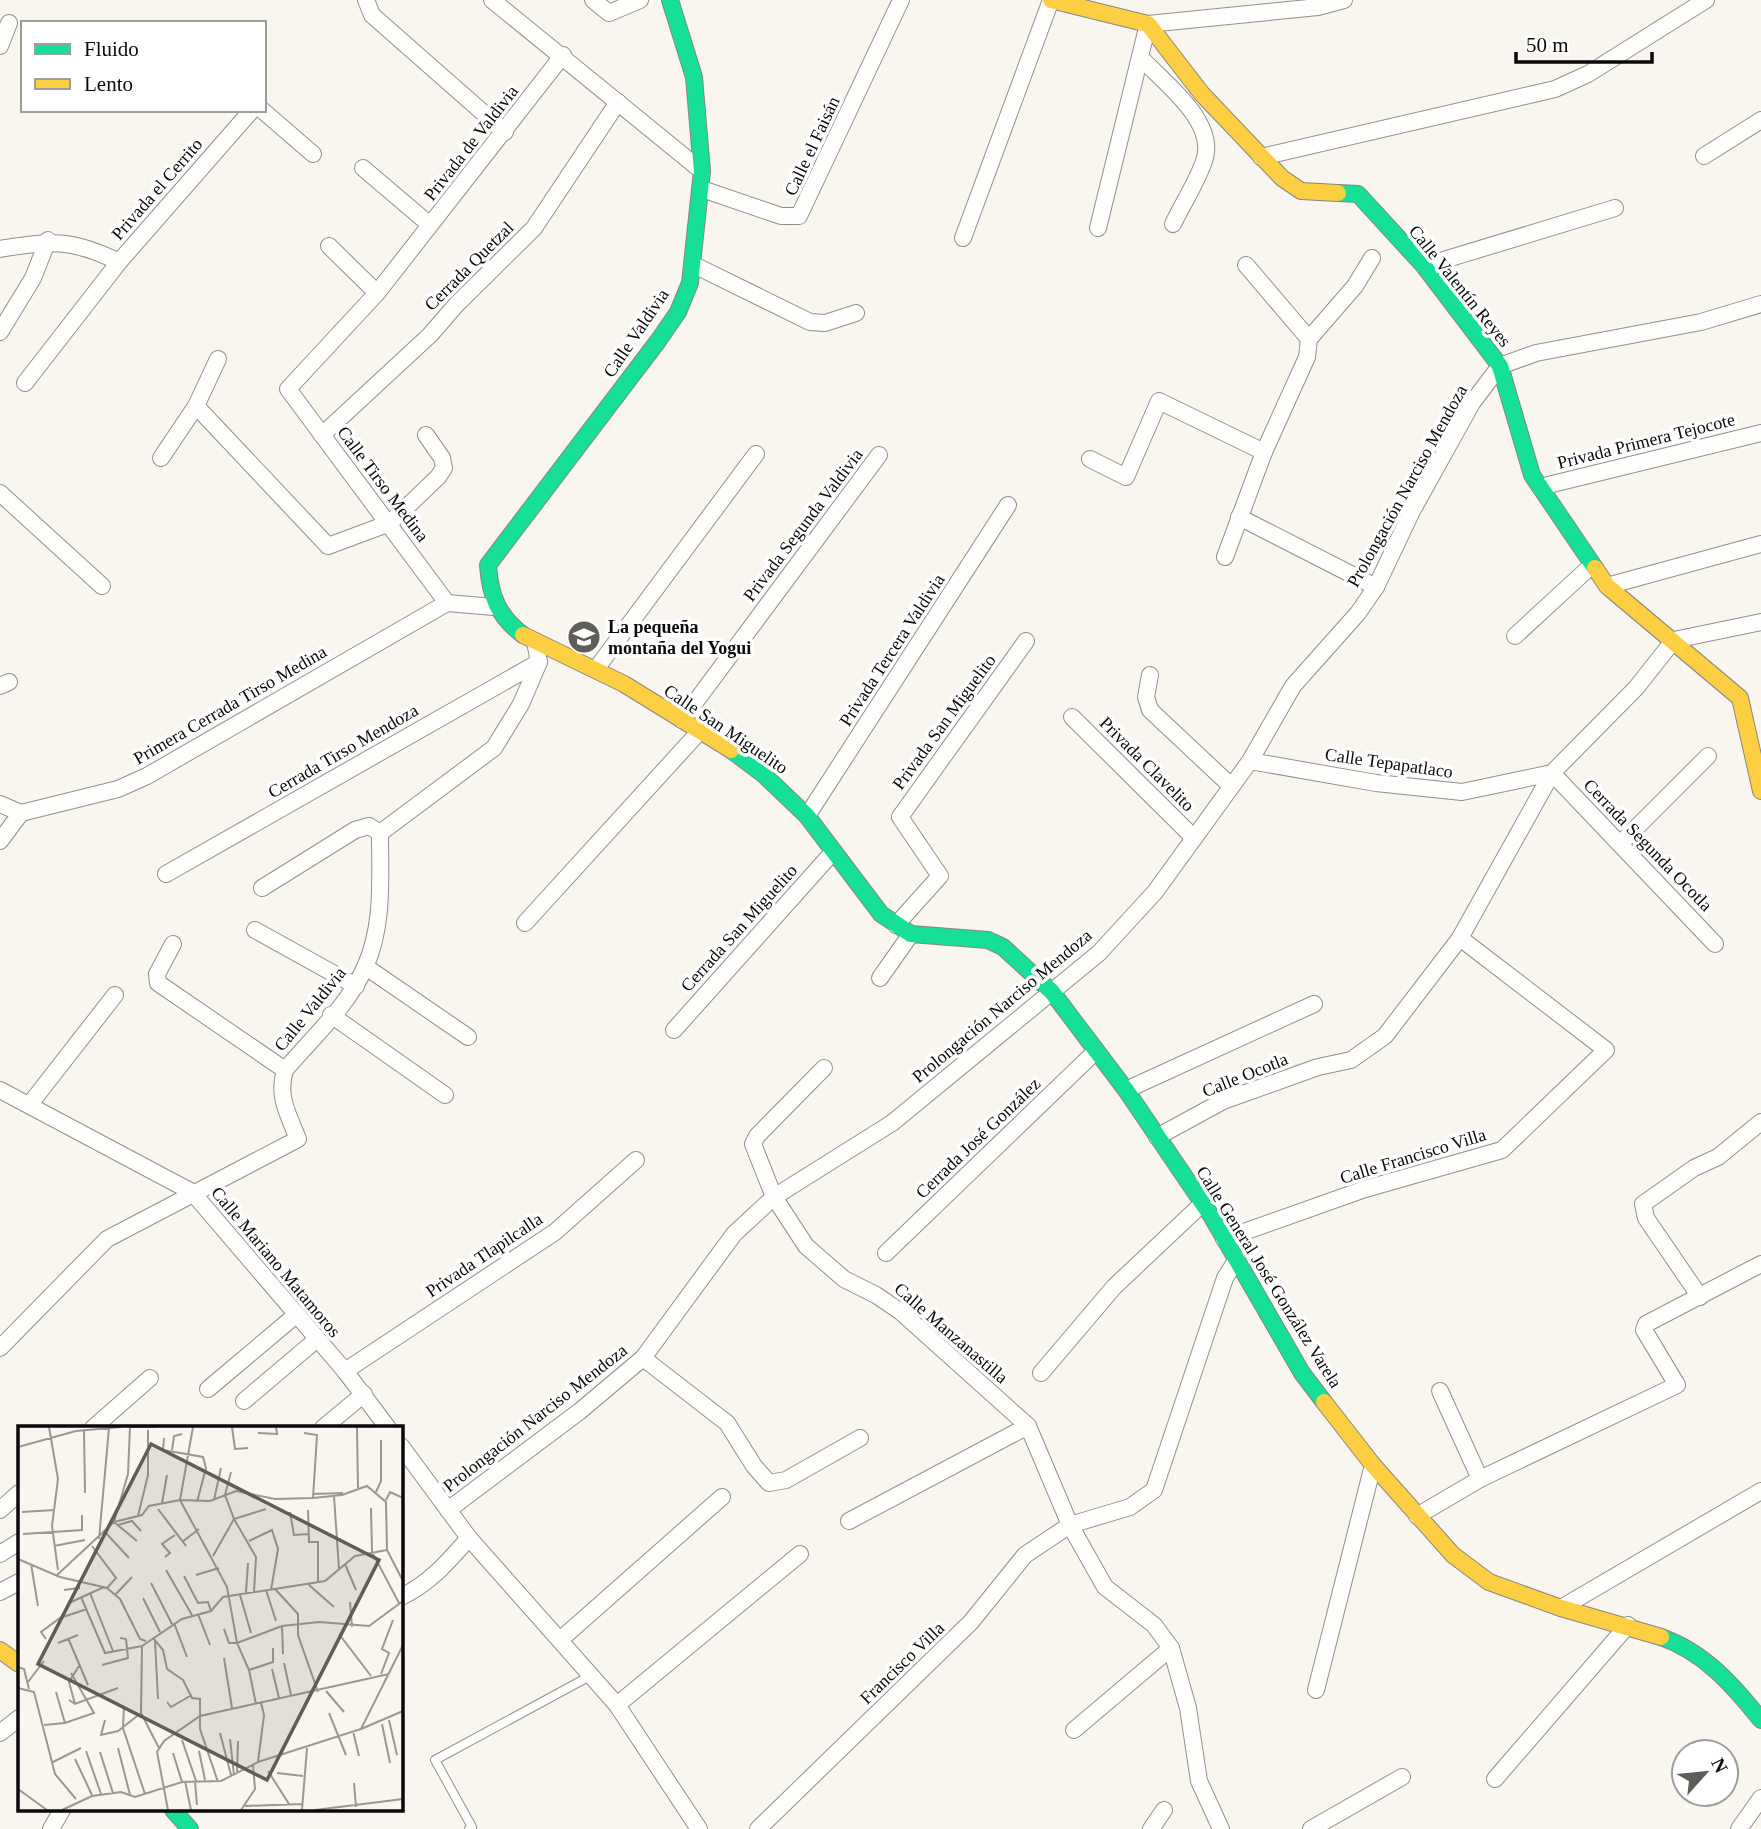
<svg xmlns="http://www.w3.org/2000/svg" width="1761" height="1829" font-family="Georgia,serif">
<rect width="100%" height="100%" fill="#f8f6ee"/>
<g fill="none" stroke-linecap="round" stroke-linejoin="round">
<defs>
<path id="lane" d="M469 1829 472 1827 435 1760 590 1676"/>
<g id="street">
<path d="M366 0 372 15 505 132"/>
<path d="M492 0 702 171"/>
<path d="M593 0 609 13 640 0"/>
<path d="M0 46 9 23"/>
<path d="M1140 57C1164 83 1218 122 1204 161 1197 182 1183 203 1173 224"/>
<path d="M262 110 313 154"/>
<path d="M1704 156 1761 120"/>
<path d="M1261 157 1555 89 1588 74 1706 0"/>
<path d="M363 168 430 225"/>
<path d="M702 189 781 216H799L901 0"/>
<path d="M1098 228 1148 24 1318 7 1344 0"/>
<path d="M963 238 1051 0"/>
<path d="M329 246 377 293"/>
<path d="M0 249C49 240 73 239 119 262"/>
<path d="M694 265 810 322 825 323 856 313"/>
<path d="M1246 265 1309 339"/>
<path d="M1424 266 1615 208"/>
<path d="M0 332 33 278 48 240"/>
<path d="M25 383 119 262 252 110"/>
<path d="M196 406 328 546 390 523 438 477 444 468 442 458 426 435"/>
<path d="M322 435 430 335 456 305 534 228 618 102"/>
<path d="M161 458 196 406 218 359"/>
<path d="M1090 459 1126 477 1159 401 1264 452"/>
<path d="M1540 487 1761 433"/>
<path d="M0 493 102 586"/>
<path d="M1239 517 1376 587"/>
<path d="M1225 557 1264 452 1307 357 1309 339 1355 286 1372 258"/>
<path d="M1607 586 1761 544"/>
<path d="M447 603 288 389 377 293 563 55"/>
<path d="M447 603 494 607"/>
<path d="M1515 636 1591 566"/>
<path d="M596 669 756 454"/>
<path d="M1150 675 1146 697 1150 710 1231 786"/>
<path d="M0 686 9 682"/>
<path d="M1072 717 1194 838"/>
<path d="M682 720 879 455"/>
<path d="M1250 761 1376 783 1462 792 1552 773 1636 688 1674 640 1761 622"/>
<path d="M0 804 21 813"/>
<path d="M21 813 118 789 147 776 447 603"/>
<path d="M807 816 1008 505"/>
<path d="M0 841 21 813"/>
<path d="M1621 843 1708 756"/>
<path d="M166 874 539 662"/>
<path d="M262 888 355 830 369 826 380 833"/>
<path d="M525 923 700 731"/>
<path d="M896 925 940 876 900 817 1026 641"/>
<path d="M255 930 356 986"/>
<path d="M173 944 157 974 158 983 285 1070"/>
<path d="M366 967 468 1037"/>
<path d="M880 978 911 934"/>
<path d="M331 1015 445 1095"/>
<path d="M674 1030 833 852"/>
<path d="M824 1068 757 1136 753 1144 774 1197 806 1246 844 1279 876 1295 901 1312 1028 1426 1070 1525 1105 1587 1154 1625 1171 1648 1188 1708 1199 1781 1221 1829"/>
<path d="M0 1090 192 1192 345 1371 388 1428"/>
<path d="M1126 1090 1314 1004"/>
<path d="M30 1104 115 995"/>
<path d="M1157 1137 1223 1101 1318 1067 1351 1060 1385 1036 1460 938 1552 773 1715 944"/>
<path d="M1224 1239 1365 1189 1502 1150 1606 1050 1460 938"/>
<path d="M886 1253 1096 1051"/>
<path d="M1700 1297 1646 1218 1643 1204 1694 1168 1718 1157 1761 1122"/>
<path d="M0 1348 107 1239 298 1139C288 1114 277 1096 285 1070 312 1038 349 1005 365 967 384 926 380 877 380 833L494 748 521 704 539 662 535 642"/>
<path d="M643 1358 727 1423 754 1466 769 1483 786 1480 860 1438"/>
<path d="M345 1371 555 1232 636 1160"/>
<path d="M1041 1373 1114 1287 1202 1204"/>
<path d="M208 1389 296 1315"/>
<path d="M1440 1391 1480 1479"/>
<path d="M244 1401 316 1340"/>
<path d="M93 1428 150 1378"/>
<path d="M323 1428 364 1394"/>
<path d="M401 1446 469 1538 617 1705 699 1829"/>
<path d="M0 1510 19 1493"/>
<path d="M448 1510 580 1411 643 1358 734 1234 774 1197 892 1123 1099 953 1155 892 1250 761 1293 686 1358 613 1376 587 1412 511 1472 403 1500 366 1536 353 1701 322 1761 304"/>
<path d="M1417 1516 1480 1479 1677 1385 1644 1330 1646 1324 1761 1264"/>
<path d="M849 1521 1028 1426"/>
<path d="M0 1554 19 1542"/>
<path d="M0 1592 19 1582"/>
<path d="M401 1597C430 1583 448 1562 469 1538"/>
<path d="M1561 1608 1761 1491"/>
<path d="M560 1640 722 1497"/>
<path d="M1316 1690 1373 1465"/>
<path d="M617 1705 800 1554"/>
<path d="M1074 1730 1171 1648"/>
<path d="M0 1733 19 1718"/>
<path d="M1495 1779 1628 1625"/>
<path d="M51 1829 62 1810"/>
<path d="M758 1829 971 1622 1025 1555 1070 1525 1130 1507 1154 1490 1225 1278 1237 1259"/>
<path d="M1151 1829 1164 1810"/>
<path d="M1311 1829 1402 1777"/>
<path d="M1739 1829 1761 1798"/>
</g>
<g id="fast">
<path d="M1338 193 1358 194 1424 266 1500 366 1532 475 1595 568"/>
<path d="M523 635C498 616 490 596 488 565L658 341 678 312 690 283 702 171 694 77 670 0"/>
<path d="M731 750 763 774 807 816 881 914 911 934 988 940 1003 947 1052 992 1126 1090 1212 1217 1302 1373 1324 1402"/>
<path d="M1661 1637C1704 1652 1733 1685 1761 1720"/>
<path d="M173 1810 190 1829"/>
</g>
<g id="slow">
<path d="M1051 0 1148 24 1202 94 1282 178 1301 191 1338 193"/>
<path d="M1595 568 1607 586 1740 698 1761 791"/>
<path d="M523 635 624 684 731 750"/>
<path d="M1324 1402 1373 1465 1453 1555 1489 1582 1561 1608 1661 1637"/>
<path d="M0 1650 19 1664"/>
</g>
</defs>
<!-- lane casing -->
<use href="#lane" stroke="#91908d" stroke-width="10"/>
<!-- street casing -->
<use href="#street" stroke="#91908d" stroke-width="18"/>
<!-- fast casing -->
<use href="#fast" stroke="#888783" stroke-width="18"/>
<!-- slow casing -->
<use href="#slow" stroke="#888783" stroke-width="18"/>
<!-- lane -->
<use href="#lane" stroke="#fefefc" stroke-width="8"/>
<!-- street -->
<use href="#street" stroke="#fefefc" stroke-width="16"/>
<!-- fast -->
<use href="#fast" stroke="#16e098" stroke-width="16"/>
<!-- slow -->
<use href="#slow" stroke="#ffcf43" stroke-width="16"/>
</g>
<!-- icons -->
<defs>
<symbol id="school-disc" viewBox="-11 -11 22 22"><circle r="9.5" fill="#5d5d5a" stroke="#fff"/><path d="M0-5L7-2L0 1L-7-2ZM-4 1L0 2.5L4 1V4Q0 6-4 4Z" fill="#fff"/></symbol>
</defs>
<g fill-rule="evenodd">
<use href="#school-disc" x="565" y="618" width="38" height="38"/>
</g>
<g text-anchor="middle" stroke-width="7" stroke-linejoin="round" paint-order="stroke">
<!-- street labels -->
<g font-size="18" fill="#0a0a0a" stroke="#fff">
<text transform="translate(471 143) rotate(-52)" y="6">Privada de Valdivia</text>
<text transform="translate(812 146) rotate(-65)" y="6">Calle el Faisán</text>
<text transform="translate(157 189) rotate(-49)" y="6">Privada el Cerrito</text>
<text transform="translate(469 266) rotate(-45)" y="6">Cerrada Quetzal</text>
<text transform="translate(1460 286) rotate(51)" y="6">Calle Valentín Reyes</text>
<text transform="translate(636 333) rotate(-56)" y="6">Calle Valdivia</text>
<text transform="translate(1646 441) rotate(-14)" y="6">Privada Primera Tejocote</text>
<text transform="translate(383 484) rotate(53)" y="6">Calle Tirso Medina</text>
<text transform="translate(1407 486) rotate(-61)" y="6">Prolongación Narciso Mendoza</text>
<text transform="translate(803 525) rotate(-53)" y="6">Privada Segunda Valdivia</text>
<text transform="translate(892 650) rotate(-57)" y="6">Privada Tercera Valdivia</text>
<text transform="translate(230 705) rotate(-30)" y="6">Primera Cerrada Tirso Medina</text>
<text transform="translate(944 722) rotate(-54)" y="6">Privada San Miguelito</text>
<text transform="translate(726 729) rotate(34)" y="6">Calle San Miguelito</text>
<text transform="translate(343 751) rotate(-30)" y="6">Cerrada Tirso Mendoza</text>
<text transform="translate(1389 763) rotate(8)" y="6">Calle Tepapatlaco</text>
<text transform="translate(1147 764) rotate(45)" y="6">Privada Clavelito</text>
<text transform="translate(1648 845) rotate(46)" y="6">Cerrada Segunda Ocotla</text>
<text transform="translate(739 928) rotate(-48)" y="6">Cerrada San Miguelito</text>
<text transform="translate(1002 1006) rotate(-40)" y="6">Prolongación Narciso Mendoza</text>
<text transform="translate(310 1009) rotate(-51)" y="6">Calle Valdivia</text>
<text transform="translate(1245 1075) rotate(-22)" y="6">Calle Ocotla</text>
<text transform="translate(978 1138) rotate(-44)" y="6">Cerrada José González</text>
<text transform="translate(1413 1156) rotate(-17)" y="6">Calle Francisco Villa</text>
<text transform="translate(484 1255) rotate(-34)" y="6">Privada Tlapilcalla</text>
<text transform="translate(276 1262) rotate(50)" y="6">Calle Mariano Matamoros</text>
<text transform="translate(1269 1277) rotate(58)" y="6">Calle General José González Varela</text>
<text transform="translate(951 1333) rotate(41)" y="6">Calle Manzanastilla</text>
<text transform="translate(535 1418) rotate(-38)" y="6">Prolongación Narciso Mendoza</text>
<text transform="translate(902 1663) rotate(-44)" y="6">Francisco Villa</text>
</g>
<!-- poi labels -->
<g font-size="18" font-weight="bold" fill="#0a0a0a" stroke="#fff" text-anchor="start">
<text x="608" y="633">La pequeña<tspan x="608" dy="21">montaña del Yogui</tspan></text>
</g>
</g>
<!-- overview -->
<g transform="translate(18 1426)">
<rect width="385" height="385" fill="#f8f6ee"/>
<path fill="none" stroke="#999893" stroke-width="2" d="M31 1 40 53 34 100 40 144M112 1 110 48 96 96 119 115M113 1H139M175 1 162 74 209 161 219 217 231 244 238 278M214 1 217 23 230 22M339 1 340 62M66 5 67 67M240 7 259 8 258 1M286 7 299 9 295 72M146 12 145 24 185 31 188 42 179 76M0 21 58 5 103 1M154 24 156 10 164 8M358 66 363 55V14M295 68 325 67M316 70 321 143M196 74 203 42M368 74 372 66 385 72M144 77 149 49M353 82 354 126 381 177M140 83 168 120M290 84 291 116H300V156M4 86 36 84M272 86 276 109 291 108M120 90 130 49V4M100 99 114 95 123 105M87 106 111 132M5 108 64 104V89M81 113 91 2M231 115 254 104 260 123 253 164M164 116 181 103M36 120 67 114M74 120 98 152 89 162M195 130 216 93 207 69 213 46M147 131 152 127 144 118 157 109M0 133 42 151 89 162 102 173 122 213 128 215M13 138 20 180M327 138 338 164M148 144 174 189M178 149 201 142M38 150 96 96 124 89 131 80 162 74 192 75 218 65 257 73 295 72 324 69 349 60 368 76 369 124 385 155M166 150 180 177 190 176 193 185M133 157 154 198M291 159 316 181M257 163 280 188V209L300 266M46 164 61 162V154M248 164 258 195M228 166 230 137M236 166 238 131 216 93 248 83M72 167 95 225M98 168 114 151M222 169 233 207M63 171 87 227 124 220M125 172 142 206M332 176 334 201M51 177 86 161M180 188 192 219M156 197 169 231M264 200 265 228M206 203 211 217H219L264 200 301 196 351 200 385 175M321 208 353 250M50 212 70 259M135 212 145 224 149 243 165 254 174 272 182 273V303L200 356M28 213 23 206 42 192 69 183M137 215 140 273M40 217 60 209M124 220 164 193 193 185 205 171 307 155 337 130 369 124M206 232 214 282M266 237 273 269M84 239 110 232 108 213 102 212M0 241 6 243 11 263M254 243 261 272M231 244 255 236V222M363 248 371 227 364 223 375 194M10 256 26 235M0 262 16 266 37 348 58 373M308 265 326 286M38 266 47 297M51 274 57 278 100 262M149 276 153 281 172 270M57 278 51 256 61 240M106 280 105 302 127 368M123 287 124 220M123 287 141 322M311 287 328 329M87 294 83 309 100 305 123 287M371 294 379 329M364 298 372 337M26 299 47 297 76 287 53 247M343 303 385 285M335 305 341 330M202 307 213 349M212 313 216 349M164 314 178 355M100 322 112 369M68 325 83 368M181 325 187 354M82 326 95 367M155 327 164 356M57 333 74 369M35 336 63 322M240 336 246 289 243 277M250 345 271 378M219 347 220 315M259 347 285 350M167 355 173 384M177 356 179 379M336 357 338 381M0 363 29 384M227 380 284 378M44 384 74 370 103 366 117 371 164 356 203 355 240 336 343 303 385 219M150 384 139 326 146 315 182 290 371 248M223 384 237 363 235 339M284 384 289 322M297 384 385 373"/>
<path fill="#5d5d5a" fill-opacity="0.15" stroke="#5d5d5a" stroke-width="3.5" d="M133 18 361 134 249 354 20 238Z"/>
<rect width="385" height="385" fill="none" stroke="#0a0a0a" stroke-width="3.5"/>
</g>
<!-- legend -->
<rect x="21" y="21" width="245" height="91" fill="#ffffff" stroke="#9d9d9d" stroke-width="2"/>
<rect x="35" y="44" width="35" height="10" fill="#16e098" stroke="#9d9d9d" stroke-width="2"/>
<text x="84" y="56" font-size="21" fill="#0a0a0a">Fluido</text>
<rect x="35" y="79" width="35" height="10" fill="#ffcf43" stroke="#9d9d9d" stroke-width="2"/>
<text x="84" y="91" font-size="21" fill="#0a0a0a">Lento</text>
<!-- north arrow -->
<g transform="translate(1705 1773) rotate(63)"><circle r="33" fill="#ffffff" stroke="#9d9d9d" stroke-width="2"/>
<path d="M0-5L12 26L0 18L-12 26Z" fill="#5d5d5a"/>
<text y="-10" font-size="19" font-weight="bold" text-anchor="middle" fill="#0a0a0a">N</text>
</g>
<!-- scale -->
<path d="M1516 52v10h136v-10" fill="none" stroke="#0a0a0a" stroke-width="3.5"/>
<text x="1526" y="52" font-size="21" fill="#0a0a0a" stroke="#ffffff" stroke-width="5" paint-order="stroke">50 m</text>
</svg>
